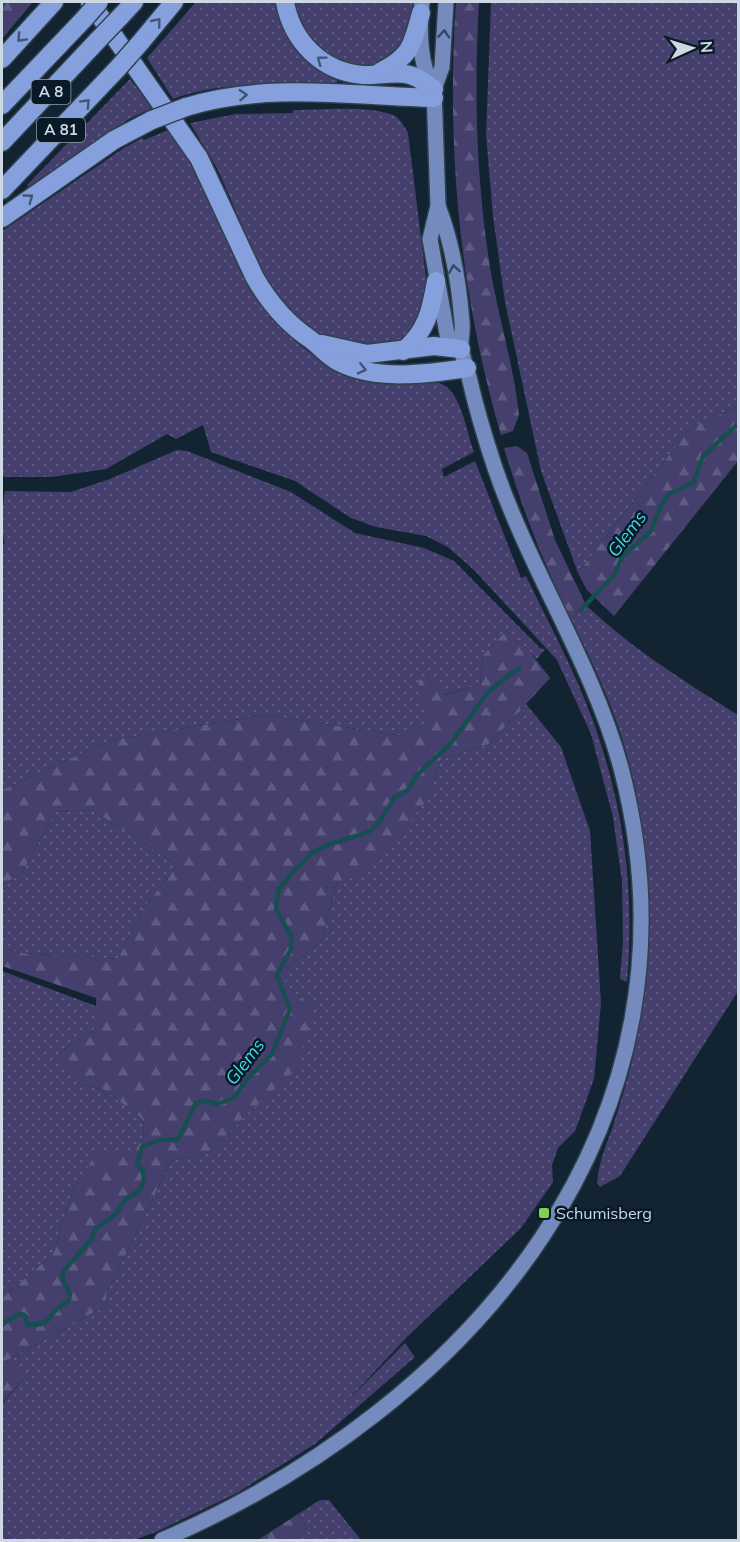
<svg xmlns="http://www.w3.org/2000/svg" width="740" height="1542" font-family="Mulish,sans-serif">
<defs>
<pattern id="grass-dots" width="8" height="8" patternUnits="userSpaceOnUse" patternTransform="scale(1.5)"><rect width="8" height="8" fill="#443f6c"/><path d="M2 2h.1M6 6h.1" fill="none" stroke="#5e5a81" stroke-width="1.8" stroke-linecap="round"/></pattern>
<pattern id="forest-firs" width="22" height="20" patternUnits="userSpaceOnUse" patternTransform="scale(1.5)"><rect width="22" height="20" fill="#443f6c"/><path d="M5 1l3.5 6h-7zM16 11l3.5 6h-7z" fill="#5e5a81"/></pattern>
</defs>
<rect width="100%" height="100%" fill="#122432"/>
<!-- grass -->
<g fill="url(#grass-dots)">
<path d="M196 2H279L337 76V87C283 85 224 80 173 99L147 58Z"/>
<path d="M291 2H417L407 44 372 68 338 63 305 36Z"/>
<path d="M491 2H738V406L690 428 578 573 541 471 505 302 493 216 486 135Z"/>
<path d="M130 79 152 108 129 119 28 187 27 185Z"/>
<path d="M293 110C320 110 368 105 393 115 400 118 404 126 408 133L428 294 427 303 406 339 380 348 331 341 314 333 290 312 264 277 218 170 190 123 236 114 293 113Z"/>
<path d="M168 130C224 202 231 296 309 352 322 362 336 372 352 377 381 387 410 380 439 383 461 389 466 431 474 452L442 469 444 477 475 461 521 578 526 576C549 624 575 671 593 721 624 806 635 892 627 982L620 979 623 942 622 881 613 817 591 734 557 660 474 570 448 547 426 536 376 527 351 518 295 481 211 452 203 425 176 439 167 434 106 469 51 477H2V231L124 148 142 138 144 140Z"/>
<path d="M177 450 187 451 291 492 355 533 424 548 454 561 540 648 545 649 537 659 506 631 483 655 480 685 443 695 427 676 426 723 403 736 266 715 111 740 2 790V543L5 544C0 526 2 509 5 491L71 492 110 479Z"/>
<path d="M586 605C632 649 684 681 738 715V991L620 1176 600 1187 597 1183C599 1162 606 1145 613 1126 621 1100 630 1074 635 1047 656 940 653 831 619 729 607 692 589 656 572 621Z"/>
<path d="M526 704 561 747 590 831 601 1003 594 1079 575 1131 558 1148 552 1165 553 1182 521 1228 407 1337 344 1404 405 1343 415 1357 315 1444 237 1493 156 1532 134 1540H2V1404L23 1379 6 1361 107 1305 106 1295 171 1161 211 1152 243 1118 314 1007 284 985 288 966 321 942 337 882 429 797 441 759 489 744Z"/>
<path d="M92 810 178 865 142 910 118 959 20 953 2 947V885L22 873 55 812Z"/>
<path d="M2 971 96 1006V1028L58 1054 81 1085 105 1090 142 1119 144 1134 134 1153 75 1184 53 1254 2 1298Z"/>
<path d="M320 1500H329L361 1540H289L307 1528 298 1514Z"/>
</g>
<!-- forest -->
<g fill="url(#forest-firs)">
<path d="M2 2H33L2 39Z"/>
<path d="M456 2H479C474 90 476 179 490 267 498 316 514 366 519 415L513 431 501 435C460 295 446 148 456 2Z"/>
<path d="M738 406V461L614 616 587 590 578 573 690 428Z"/>
<path d="M517 446 527 453 555 540 586 605 572 621C544 565 522 509 504 448Z"/>
<path d="M506 631 530 652 550 678 489 744 441 759 429 797 367 874 337 882 321 942 288 966 284 985 314 1007 297 1069 243 1118 211 1152 171 1161 106 1295 107 1305 6 1361 23 1379 2 1403V1298L53 1254 75 1184 97 1154 134 1153 144 1134 142 1119 105 1090 81 1085 59 1066 58 1054 96 1028V998L2 966V947L20 953 118 959 142 910 178 865 92 810 55 812 22 873 2 885V790L111 740 266 715 403 736 426 723 418 681 427 676 444 695 480 685 483 655Z"/>
<path d="M298 1514 307 1528 289 1540H258Z"/>
</g>
<g fill="none" stroke-linecap="round" stroke-linejoin="round">
<!-- stream -->
<g stroke="#164e51" stroke-width="4.5">
<path d="M581 610 615 574 622 557 651 531 661 505 669 494 693 483 703 456 738 424"/>
<path d="M2 1324 19 1314 25 1315 28 1325C49 1325 45 1321 57 1309 61 1305 65 1304 69 1300L70 1294 62 1277 64 1271 92 1238 96 1228 115 1215 126 1199 140 1190 144 1181 143 1171 137 1164 142 1147 159 1140 178 1139 196 1103 206 1101 217 1104 234 1098 247 1079 272 1054 290 1009 277 975 291 949 292 938 276 909 277 899 279 889 291 874 312 853 327 845 369 832 380 821 395 797 408 790 416 776 451 743 488 692 519 668"/>
</g>
<defs>
<g id="major">
<path d="M422 2C419 29 419 66 434 89"/>
<path d="M446 2 442 67 434 89 438 206 430 239 447 334 461 349"/>
<path d="M162 1540C471 1406 714 1123 621 768 593 664 530 571 495 468 485 438 476 408 469 377 466 367 462 356 461 346 461 338 463 330 462 322 459 283 452 242 438 206"/>
</g>
<g id="highway">
<path d="M90 2 199 158 255 278C269 302 286 323 310 339 320 346 327 356 339 362 375 381 428 374 467 368"/>
<path d="M285 2C292 41 322 72 363 75 378 76 395 71 410 75 418 77 427 84 434 89"/>
<path d="M121 16 134 2"/>
<path d="M140 43 174 2"/>
<path d="M2 59 54 2"/>
<path d="M380 72C411 56 412 46 421 13"/>
<path d="M2 105 84 19"/>
<path d="M186 107C266 82 352 96 434 98"/>
<path d="M2 142 98 40"/>
<path d="M2 190 118 68"/>
<path d="M2 218 114 140 152 120"/>
<path d="M322 344 367 354 434 346 461 349"/>
<path d="M403 351C427 331 431 310 436 281"/>
</g>
</defs>
<!-- major casing -->
<use href="#major" stroke="#30414e" stroke-width="18"/>
<!-- highway casing -->
<use href="#highway" stroke="#30414e" stroke-width="21"/>
<!-- major -->
<use href="#major" stroke="#758bbd" stroke-width="15"/>
<!-- highway -->
<use href="#highway" stroke="#85a0dc" stroke-width="18"/>
<defs>
<g id="highway-bridge">
<path d="M84 19 99 2"/>
<path d="M98 40 121 16"/>
<path d="M118 68 140 43"/>
<path d="M152 120 186 107"/>
</g>
</defs>
<!-- highway-bridge casing -->
<use href="#highway-bridge" stroke="#30414e" stroke-width="21" stroke-linecap="butt"/>
<!-- highway-bridge -->
<use href="#highway-bridge" stroke="#85a0dc" stroke-width="18"/>
</g>
<!-- one-way arrows -->
<defs><path id="oneway-chevron" d="M-2-3.5L2.5 0L-2 3.5" fill="none" stroke-width="1.6" stroke-linecap="round" stroke-linejoin="round" transform="scale(1.5)"/></defs>
<g stroke="#405679">
<use href="#oneway-chevron" transform="translate(157 22) rotate(-51)"/>
<use href="#oneway-chevron" transform="translate(21 38) rotate(133)"/>
<use href="#oneway-chevron" transform="translate(321 60) rotate(-143)"/>
<use href="#oneway-chevron" transform="translate(243 95) rotate(-4)"/>
<use href="#oneway-chevron" transform="translate(86 103) rotate(-47)"/>
<use href="#oneway-chevron" transform="translate(29 198) rotate(-36)"/>
<use href="#oneway-chevron" transform="translate(362 369) rotate(13)"/>
</g>
<g stroke="#344764">
<use href="#oneway-chevron" transform="translate(444 34) rotate(-86)"/>
<use href="#oneway-chevron" transform="translate(454 269) rotate(-99)"/>
</g>
<!-- markers -->
<rect fill="#81d050" stroke="#081a28" stroke-width="2" x="538" y="1207" width="12" height="12" rx="3"/>
<g text-anchor="middle" stroke-width="5" stroke-linejoin="round" paint-order="stroke">
<!-- shield labels -->
<g fill="#081a28" stroke="#929faa" stroke-width="1.5">
<rect x="31.5" y="80" width="39" height="24" rx="4.5"/>
<rect x="37" y="118" width="48" height="24" rx="4.5"/>
</g>
<g font-size="15" font-weight="bold" fill="#cdd8e2">
<text x="51" y="97">A 8</text>
<text x="61" y="135">A 81</text>
</g>
<!-- poi labels -->
<g font-size="16" fill="#cdd8e2" stroke="#081a28" text-anchor="start">
<text x="556" y="1219">Schumisberg</text>
</g>
<!-- water labels -->
<g font-size="18" font-style="italic" fill="#40d9e2" stroke="#081a28">
<text transform="translate(627 534) rotate(-53)" y="6">Glems</text>
<text transform="translate(245 1062) rotate(-53)" y="6">Glems</text>
</g>
</g>
<!-- border -->
<rect width="740" height="1542" fill="none" stroke="#cdd8e2" stroke-width="6"/>
<!-- north arrow -->
<g transform="translate(692 48) rotate(86)" stroke="#081a28" stroke-width="4.5" paint-order="stroke">
<path d="M0-4.5L10 22L0 15L-10 22Z" fill="#cdd8e2"/>
<text y="-9" font-size="16" font-weight="bold" text-anchor="middle" fill="#cdd8e2">N</text>
</g>
</svg>
